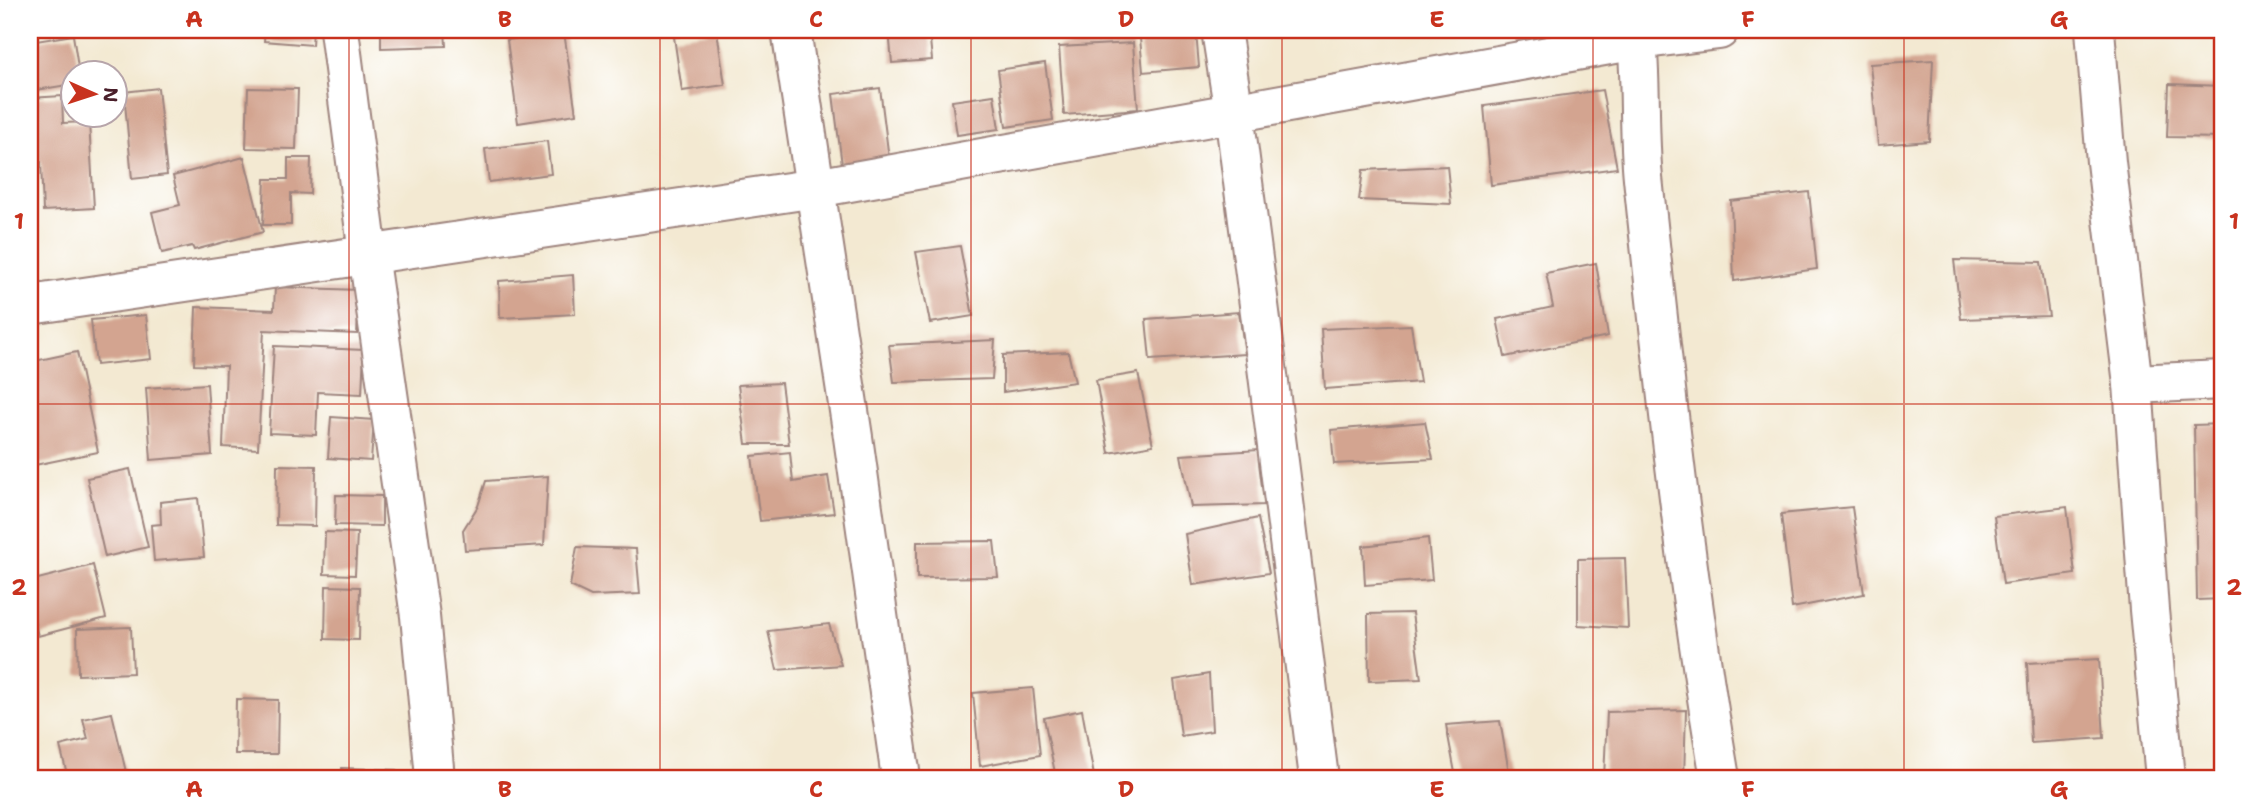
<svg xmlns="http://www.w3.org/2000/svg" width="2253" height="808" font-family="'Shantell Sans',sans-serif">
<rect width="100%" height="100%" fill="#fff"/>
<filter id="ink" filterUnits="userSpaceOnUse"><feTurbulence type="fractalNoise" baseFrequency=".0143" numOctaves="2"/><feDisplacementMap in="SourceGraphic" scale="14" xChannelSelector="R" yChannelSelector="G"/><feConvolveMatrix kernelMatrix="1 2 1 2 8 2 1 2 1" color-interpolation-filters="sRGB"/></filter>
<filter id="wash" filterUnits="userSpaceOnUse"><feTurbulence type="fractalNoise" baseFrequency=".00686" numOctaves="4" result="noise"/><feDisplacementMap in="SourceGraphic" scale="28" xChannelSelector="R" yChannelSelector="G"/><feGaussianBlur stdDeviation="1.57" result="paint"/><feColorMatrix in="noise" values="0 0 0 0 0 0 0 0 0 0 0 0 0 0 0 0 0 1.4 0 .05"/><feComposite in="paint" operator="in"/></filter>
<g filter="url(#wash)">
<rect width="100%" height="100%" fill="#f3e9d2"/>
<g id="blocks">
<!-- building -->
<g fill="#d3a490">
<path d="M265 30H313L312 45 264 41Z"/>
<path d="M381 30H445L446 46 381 48Z"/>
<path d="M889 30H929L932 60 892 63Z"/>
<path d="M1289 30H1341V34L1290 36Z"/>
<path d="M717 31 725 85 682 91 674 37Z"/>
<path d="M564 32 576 114 518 123 507 40Z"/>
<path d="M1196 32 1199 67 1143 72 1140 38Z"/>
<path d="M73 35 79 74H74V84L30 91V42Z"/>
<path d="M1133 43 1138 109 1064 115 1059 47Z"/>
<path d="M1933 60 1929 141 1878 145 1870 64Z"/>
<path d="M1045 63 1053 120 1006 127 998 70Z"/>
<path d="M2169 84 2223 86V138L2167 137Z"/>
<path d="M158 88 167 175 132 179 124 92Z"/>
<path d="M248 88 298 89 296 149 246 148Z"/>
<path d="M880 88 889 159 842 165 833 94Z"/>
<path d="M1602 90 1617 168 1491 185 1484 106Z"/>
<path d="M994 95 999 129 957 135 952 101Z"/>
<path d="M62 96 63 123 89 122 94 208 43 211 41 162 30 163V98Z"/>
<path d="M547 141 551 174 489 182 485 149Z"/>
<path d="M244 157 263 232 194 250 192 246 162 253 152 212 180 205 173 176Z"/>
<path d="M288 158H311L310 194 291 193V225H263L265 179H288Z"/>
<path d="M1447 166 1451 204 1359 200 1363 170Z"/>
<path d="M1809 192 1817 269 1734 281 1731 201Z"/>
<path d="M960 246 973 316 930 323 916 252Z"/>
<path d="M1954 260 2041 262 2049 316 1961 319Z"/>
<path d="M1596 263 1608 336 1505 357 1497 319 1553 307 1546 273Z"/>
<path d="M573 275 575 314 500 318 499 281Z"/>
<path d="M275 287 359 290 357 334 264 330 258 449 223 447 226 366 194 365 196 307 274 310Z"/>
<path d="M1239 312 1245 354 1150 360 1146 319Z"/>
<path d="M146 315 151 359 96 365 91 320Z"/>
<path d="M1411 325 1420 382 1325 389 1321 329Z"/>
<path d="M995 340 992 379 894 382 889 345Z"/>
<path d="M274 346 364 350 362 394 318 392 316 435 269 433Z"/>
<path d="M77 352 98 452 30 466V362Z"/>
<path d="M1068 352 1075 382 1003 392V355Z"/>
<path d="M1138 373 1153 445 1109 453 1096 380Z"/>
<path d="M781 383 789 444H746L738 385Z"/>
<path d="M207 384 212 455 151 460 146 388Z"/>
<path d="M331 417 374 420 371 461 328 458Z"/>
<path d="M1425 422 1433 459 1334 464 1331 430Z"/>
<path d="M2223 424V599L2197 600 2194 425Z"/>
<path d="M1259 450 1266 505 1191 507 1181 455Z"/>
<path d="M790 452 793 482 828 476 834 513 760 521 752 456Z"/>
<path d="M277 465 316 466 315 526 276 525Z"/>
<path d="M130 469 148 547 105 557 87 478Z"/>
<path d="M548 476 544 545 465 550 463 530 478 506 486 481Z"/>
<path d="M336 495 382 496V526L335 525Z"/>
<path d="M198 498 204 557 154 561 151 525 161 524 160 502Z"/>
<path d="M1852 507 1864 594 1792 608 1781 514Z"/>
<path d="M2067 507 2075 574 2003 584 1994 516Z"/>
<path d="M1258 518 1269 573 1193 585 1185 534Z"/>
<path d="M325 532 357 533 355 575 324 574Z"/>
<path d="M1428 538 1432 580 1365 585 1363 546Z"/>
<path d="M994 541 998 577 917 578V542Z"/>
<path d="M577 547 636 549 640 594 591 596 570 586Z"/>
<path d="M1625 558 1628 628 1578 625V559Z"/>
<path d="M93 565 106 618 38 636 30 602V581Z"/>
<path d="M326 586 360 587 359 640 325 639Z"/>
<path d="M1412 613 1421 679 1369 681 1368 614Z"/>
<path d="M829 624 841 665 777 670 768 631Z"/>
<path d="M131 627 133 673 78 675 77 629Z"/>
<path d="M2099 659 2104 738 2031 743 2027 663Z"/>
<path d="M1209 674 1212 731 1181 736 1174 680Z"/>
<path d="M1033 688 1040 755 980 766 973 693Z"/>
<path d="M236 699 278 700 277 754H235Z"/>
<path d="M1082 710 1094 776 1081 778H1056L1044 718Z"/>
<path d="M1686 710 1684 778H1604L1607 712Z"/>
<path d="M112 713 126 772 99 778H68L60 746 88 739 83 719Z"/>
<path d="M1500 721 1510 778H1456L1446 725Z"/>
<path d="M342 768 396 770 395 778H342Z"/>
</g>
</g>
</g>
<g filter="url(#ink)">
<use href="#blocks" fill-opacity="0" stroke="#9e847e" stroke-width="2"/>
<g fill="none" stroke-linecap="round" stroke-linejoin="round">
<defs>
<g id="minor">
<path d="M339 30 368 254 420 616 435 778"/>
<path d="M791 30 853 437 901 778"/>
<path d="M1221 30 1234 113 1265 351 1319 778"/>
<path d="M1636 30C1642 79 1638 129 1643 178 1664 379 1686 579 1720 778"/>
<path d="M2095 30 2106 162 2133 384 2149 610 2165 778"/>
<path d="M30 305 816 188 1637 40 1719 30"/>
<path d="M2133 384 2223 380"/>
</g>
</defs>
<!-- minor casing -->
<use href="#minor" stroke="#9e847e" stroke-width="42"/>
<!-- minor -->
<use href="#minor" stroke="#fff" stroke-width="38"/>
</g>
</g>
<!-- grid -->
<path fill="none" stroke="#c8321e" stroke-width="2" stroke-opacity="0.55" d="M349 30V778M660 30V778M971 30V778M1282 30V778M1593 30V778M1904 30V778M30 404H2223"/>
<!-- margin -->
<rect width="2253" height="808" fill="none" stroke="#fff" stroke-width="77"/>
<!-- north arrow -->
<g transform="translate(94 94) rotate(93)"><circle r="33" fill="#ffffff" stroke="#b7a5aa" stroke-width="2"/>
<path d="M0-5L12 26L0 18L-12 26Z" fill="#c8321e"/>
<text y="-10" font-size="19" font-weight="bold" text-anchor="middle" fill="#4a1f2b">N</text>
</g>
<rect x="38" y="38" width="2176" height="732" fill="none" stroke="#c8321e" stroke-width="2.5"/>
<g font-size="23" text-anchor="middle" font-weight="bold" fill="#c8321e">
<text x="194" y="27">A</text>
<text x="505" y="27">B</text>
<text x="816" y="27">C</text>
<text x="1126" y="27">D</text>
<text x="1437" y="27">E</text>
<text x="1748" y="27">F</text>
<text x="2059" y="27">G</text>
<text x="19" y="229">1</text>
<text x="2234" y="229">1</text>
<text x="19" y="595">2</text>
<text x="2234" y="595">2</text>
<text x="194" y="797">A</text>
<text x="505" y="797">B</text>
<text x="816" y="797">C</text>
<text x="1126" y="797">D</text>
<text x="1437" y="797">E</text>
<text x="1748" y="797">F</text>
<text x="2059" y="797">G</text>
</g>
</svg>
